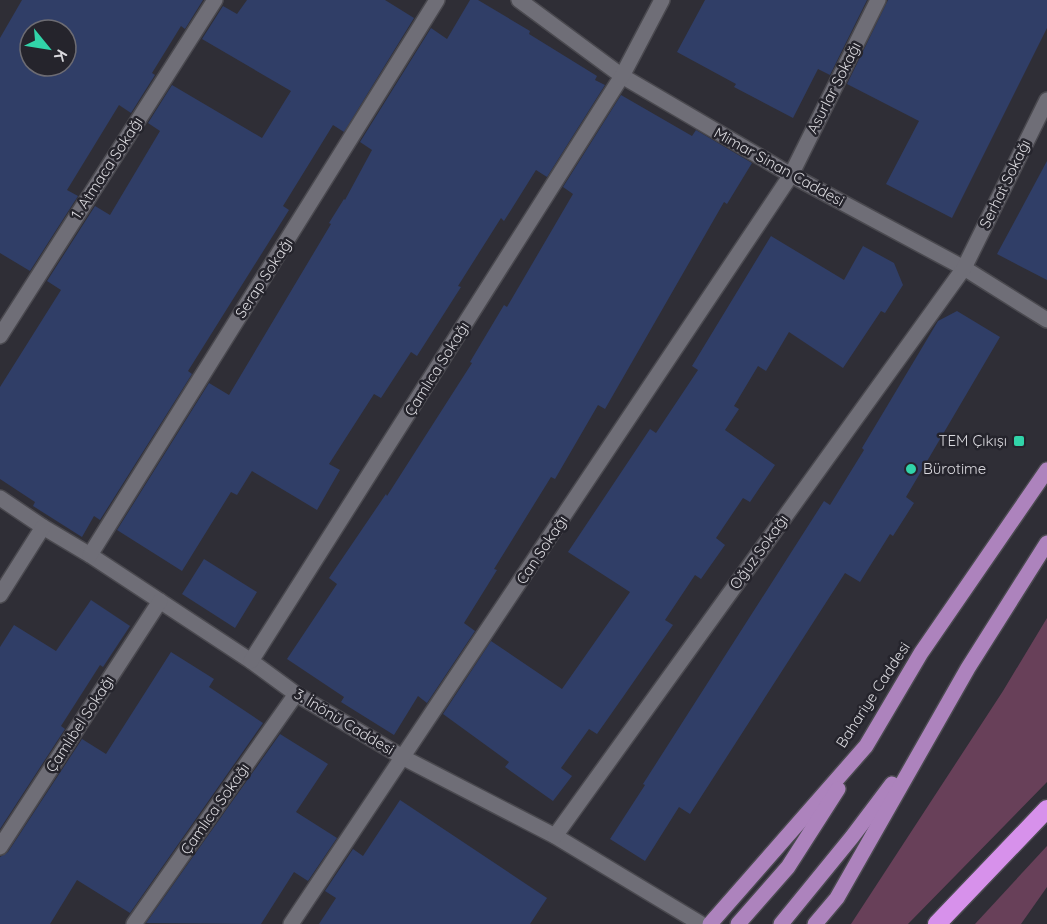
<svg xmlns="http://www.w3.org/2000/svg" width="1047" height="924" font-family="Quicksand,sans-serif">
<rect width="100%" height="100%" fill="#2f2e36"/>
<!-- green -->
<g fill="#684059">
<path d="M1047 618V782L908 924H851L1003 691Z"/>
<path d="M1047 846V887L1021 924H975Z"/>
</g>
<!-- building -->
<g fill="#303e67" fill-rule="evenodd">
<path d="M22 0H203L185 29 181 26 152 73 155 75 131 113 119 105 67 190 78 196 30 271 0 253V38ZM30 30H66V66H30Z"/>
<path d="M247 0H385L414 18 344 132 333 125 283 206 289 210 188 371 192 374 100 520 94 516 82 537 33 506 35 502 0 479V387L61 290 47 281 95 206 110 215 160 131 148 123 172 85 262 138 291 91 202 39 223 6 237 14Z"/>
<path d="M470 0H478L530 31 529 34 597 76 595 80 605 85 547 177 536 170 504 221 501 218 458 286 461 287 417 356 411 352 381 398 374 394 329 464 340 470 317 510 252 471 237 495 231 492 182 571 117 530 209 383 229 395 331 224 329 223 344 199 345 200 372 150 360 142 431 28 447 39Z"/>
<path d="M705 0H867L830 75 818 69 793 118 734 87 736 84 677 52Z"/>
<path d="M888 0H1047V28L952 218 886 184 919 121 847 84Z"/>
<path d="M621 95 692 136 696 130 752 163 727 204 724 202 605 409 598 405 555 479 551 477 494 569 497 570 464 623 475 631 427 703 418 696 394 735 341 702 344 697 287 659 337 584 329 578 386 494 387 496 472 363 470 362 504 305 507 307 573 194 563 187Z"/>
<path d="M1047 161V280L997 254Z"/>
<path d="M771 236 844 280 863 246 894 263 903 285 885 313 881 311 843 368 789 332 766 371 758 366 734 406 739 409 725 430 775 465 750 502 743 498 716 538 725 545 701 579 695 575 665 620 673 625 623 697 597 734 589 729 561 768 572 776 553 801 505 767 509 762 443 714 491 641 562 689 630 592 568 552 650 429 656 433 698 370 692 366Z"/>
<path d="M957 311 1000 337 906 497 914 503 893 536 890 534 860 582 845 573 690 814 679 807 645 861 610 839 645 785 643 784 824 501 830 505 864 450 862 448 938 321Z"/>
<path d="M204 559 257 592 235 628 182 594Z"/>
<path d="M91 600 130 626 103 667 100 665 61 726 65 729 0 829V647L14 625 56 651Z"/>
<path d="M171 652 214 679 209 687 263 723 130 913 77 880 50 924H0V857L8 852 82 739 106 754Z"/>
<path d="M280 734 328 764 296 812 337 838 308 881 294 872 261 924 146 923Z"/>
<path d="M400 800 547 898 530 924H319L336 898 325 891 353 849 363 856Z"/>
</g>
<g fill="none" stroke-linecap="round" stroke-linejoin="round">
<defs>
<g id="street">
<path d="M519 0 622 76 791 175 964 268 1047 320"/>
<path d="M0 336 215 0"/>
<path d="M0 498 43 527 90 555 251 661 296 694 404 758 555 836 701 924"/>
<path d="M90 555C205 370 322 186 437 0"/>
<path d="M0 595 43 527"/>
<path d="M251 661 622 76 662 0"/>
<path d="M555 836 964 268 1047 100"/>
<path d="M0 847 160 601"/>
<path d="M134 924 296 694"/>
<path d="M291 924 791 175 878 0"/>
</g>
<g id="primary">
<path d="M710 924 866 746 921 653 1047 470"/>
<path d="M738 924 788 867 838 789"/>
<path d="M781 924 852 837 892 784"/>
<path d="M815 924 837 898 968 668 1047 543"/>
</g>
<path id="highway" d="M937 924 1047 809"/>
</defs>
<!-- street casing -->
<use href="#street" stroke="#4a494f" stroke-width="18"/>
<!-- primary casing -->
<use href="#primary" stroke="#4a494f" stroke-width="18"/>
<!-- highway casing -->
<use href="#highway" stroke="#4a494f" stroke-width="21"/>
<!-- street -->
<use href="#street" stroke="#6f6e77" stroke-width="15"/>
<!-- primary -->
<use href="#primary" stroke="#ad83bd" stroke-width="15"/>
<!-- highway -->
<use href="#highway" stroke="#d791eb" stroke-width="18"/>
</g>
<!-- markers -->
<g fill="#31d4a9" stroke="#25242c" stroke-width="2">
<rect x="1013" y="435" width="12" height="12" rx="3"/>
<circle cx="911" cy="469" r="6"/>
</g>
<g text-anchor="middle" stroke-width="5" stroke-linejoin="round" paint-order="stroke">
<!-- street labels -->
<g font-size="15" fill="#dad9de" stroke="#25242c">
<text transform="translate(834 88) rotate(-63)" y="5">Asurlar Sokağı</text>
<text transform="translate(779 167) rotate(29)" y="5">Mimar Sinan Caddesi</text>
<text transform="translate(107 168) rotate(-57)" y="5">1. Atmaca Sokağı</text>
<text transform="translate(1005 184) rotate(-64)" y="5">Serhat Sokağı</text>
<text transform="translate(264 278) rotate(-57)" y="5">Serap Sokağı</text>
<text transform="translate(437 369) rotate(-58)" y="5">Çamlıca Sokağı</text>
<text transform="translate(542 550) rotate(-56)" y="5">Can Sokağı</text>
<text transform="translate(759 552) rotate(-54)" y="5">Oğuz Sokağı</text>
<text transform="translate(873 695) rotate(-57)" y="5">Bahariye Caddesi</text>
<text transform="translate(344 722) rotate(31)" y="5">3. İnönü Caddesi</text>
<text transform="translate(80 724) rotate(-57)" y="5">Çamlıbel Sokağı</text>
<text transform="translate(215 809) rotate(-55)" y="5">Çamlıca Sokağı</text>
</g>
<!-- poi labels -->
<g font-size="15" fill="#dad9de" stroke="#25242c" text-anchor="end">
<text x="1007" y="446">TEM Çıkışı</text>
<text x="923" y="474" text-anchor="start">Bürotime</text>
</g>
</g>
<!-- north arrow -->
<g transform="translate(48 48) rotate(120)"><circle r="28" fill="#25242c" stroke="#6d6c73" stroke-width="1.5"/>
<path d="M0-4.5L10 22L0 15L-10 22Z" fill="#31d4a9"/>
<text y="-9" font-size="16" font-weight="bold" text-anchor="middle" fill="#dad9de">K</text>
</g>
</svg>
